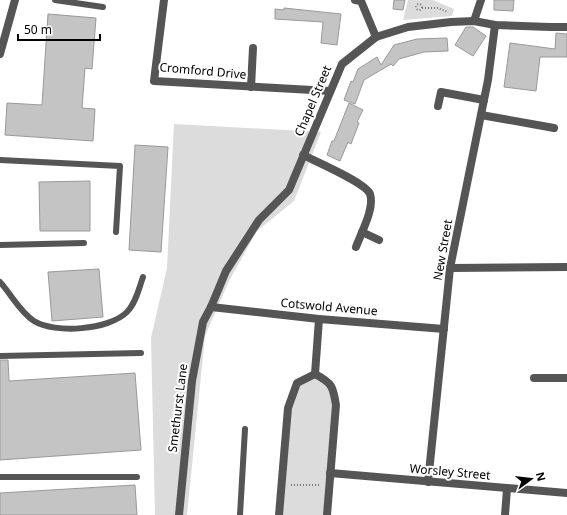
<svg xmlns="http://www.w3.org/2000/svg" width="567" height="515" font-family="'Noto Sans',sans-serif">
<rect width="100%" height="100%" fill="#fff"/>
<!-- green -->
<g fill="#dcdcdc">
<path d="M408 0H433L454 9 452 16 403 20Z"/>
<path d="M174 124 321 132 294 201 257 231 229 281 205 336 187 515H155L151 338 167 268Z"/>
<path d="M315 374 333 389 328 515H279L288 408 297 383Z"/>
</g>
<!-- building -->
<g fill="#c4c4c4" stroke="#999">
<path d="M394 0H405L403 10 393 9Z"/>
<path d="M494 0H514L513 11 494 10Z"/>
<path d="M284 8 341 14 337 45 321 43 323 22 275 19V9L284 10Z"/>
<path d="M48 14 96 18 92 69 85 68 82 108 95 109 93 141 5 135 7 103 42 105Z"/>
<path d="M466 27H473L486 36 473 56 455 45Z"/>
<path d="M556 33 567 34V57H540L536 91 504 87 510 43 555 49Z"/>
<path d="M447 38 448 51 424 52 399 59 393 66 391 64 364 80 355 104 344 100 351 81 353 82 358 69 377 57 381 65 394 45 417 39Z"/>
<path d="M349 103 363 110 357 122 359 123 351 144 348 142 340 161 327 155 332 141H334Z"/>
<path d="M135 145 168 147 161 252 129 250Z"/>
<path d="M90 181V231H40L39 182Z"/>
<path d="M99 269 103 317 52 321 48 272Z"/>
<path d="M0 360H8L9 381 135 373 141 450 0 460Z"/>
<path d="M135 485 137 515H0V493Z"/>
</g>
<g fill="none" stroke-linecap="round" stroke-linejoin="round">
<!-- path -->
<g stroke="#777" stroke-width="2" stroke-dasharray="1 2" stroke-linecap="butt">
<circle cx="419" cy="7" r="3"/>
<path d="M422 8H438L448 12"/>
<path d="M291 485H320"/>
</g>
<!-- lane -->
<g stroke="#555" stroke-width="6">
<path d="M55 0 103 7"/>
<path d="M0 160 120 166 116 232"/>
<path d="M0 245 84 243"/>
<path d="M0 282C11 294 20 312 34 321 55 334 109 330 127 312 136 303 139 288 143 277"/>
<path d="M0 356 141 353"/>
<path d="M0 477H137"/>
<path d="M240 515 245 429"/>
</g>
<!-- street -->
<g stroke="#555" stroke-width="8">
<path d="M164 0 154 81 330 91"/>
<path d="M355 0 361 1 376 37"/>
<path d="M474 21 481 0"/>
<path d="M0 54 15 0"/>
<path d="M251 87 253 48"/>
<path d="M438 106 441 92 484 100"/>
<path d="M481 115 554 128"/>
<path d="M303 155C315 161 366 183 370 194 375 208 361 233 356 247"/>
<path d="M362 232 379 240"/>
<path d="M450 268 567 267"/>
<path d="M211 307 319 319 444 329"/>
<path d="M315 374C332 383 333 386 336 405L327 515"/>
<path d="M315 374 319 319"/>
<path d="M534 378H567"/>
<path d="M330 473 567 493"/>
<path d="M428 482 450 268 488 80 495 25"/>
<path d="M179 515 192 381 203 322 211 307 226 271 259 220 289 190 342 64 376 37 408 27 451 22 474 21 495 25 550 27H567"/>
<path d="M279 515 288 408 297 383 315 374"/>
<path d="M505 515 507 489"/>
</g>
</g>
<g text-anchor="middle" stroke-width="4" stroke-linejoin="round" paint-order="stroke">
<!-- street labels -->
<g font-size="12" fill="#000" stroke="#fff">
<text transform="translate(203 71) rotate(5)" y="4">Cromford Drive</text>
<text transform="translate(313 101) rotate(-67)" y="4">Chapel Street</text>
<text transform="translate(443 250) rotate(-80)" y="4">New Street</text>
<text transform="translate(329 307) rotate(5)" y="4">Cotswold Avenue</text>
<text transform="translate(178 408) rotate(-83)" y="4">Smethurst Lane</text>
<text transform="translate(450 472) rotate(5)" y="4">Worsley Street</text>
</g>
</g>
<!-- north arrow -->
<g transform="translate(531 479) rotate(75)" stroke="#ffffff" stroke-width="3" paint-order="stroke">
<path d="M0-3L7 15L0 10L-7 15Z" fill="#000000"/>
<text y="-6" font-size="11" font-weight="bold" text-anchor="middle" fill="#000000">N</text>
</g>
<!-- scale -->
<path d="M18 34v6h82v-6" fill="none" stroke="#000000" stroke-width="2"/>
<text x="24" y="34" font-size="12" fill="#000000" stroke="#ffffff" stroke-width="3" paint-order="stroke">50 m</text>
</svg>
